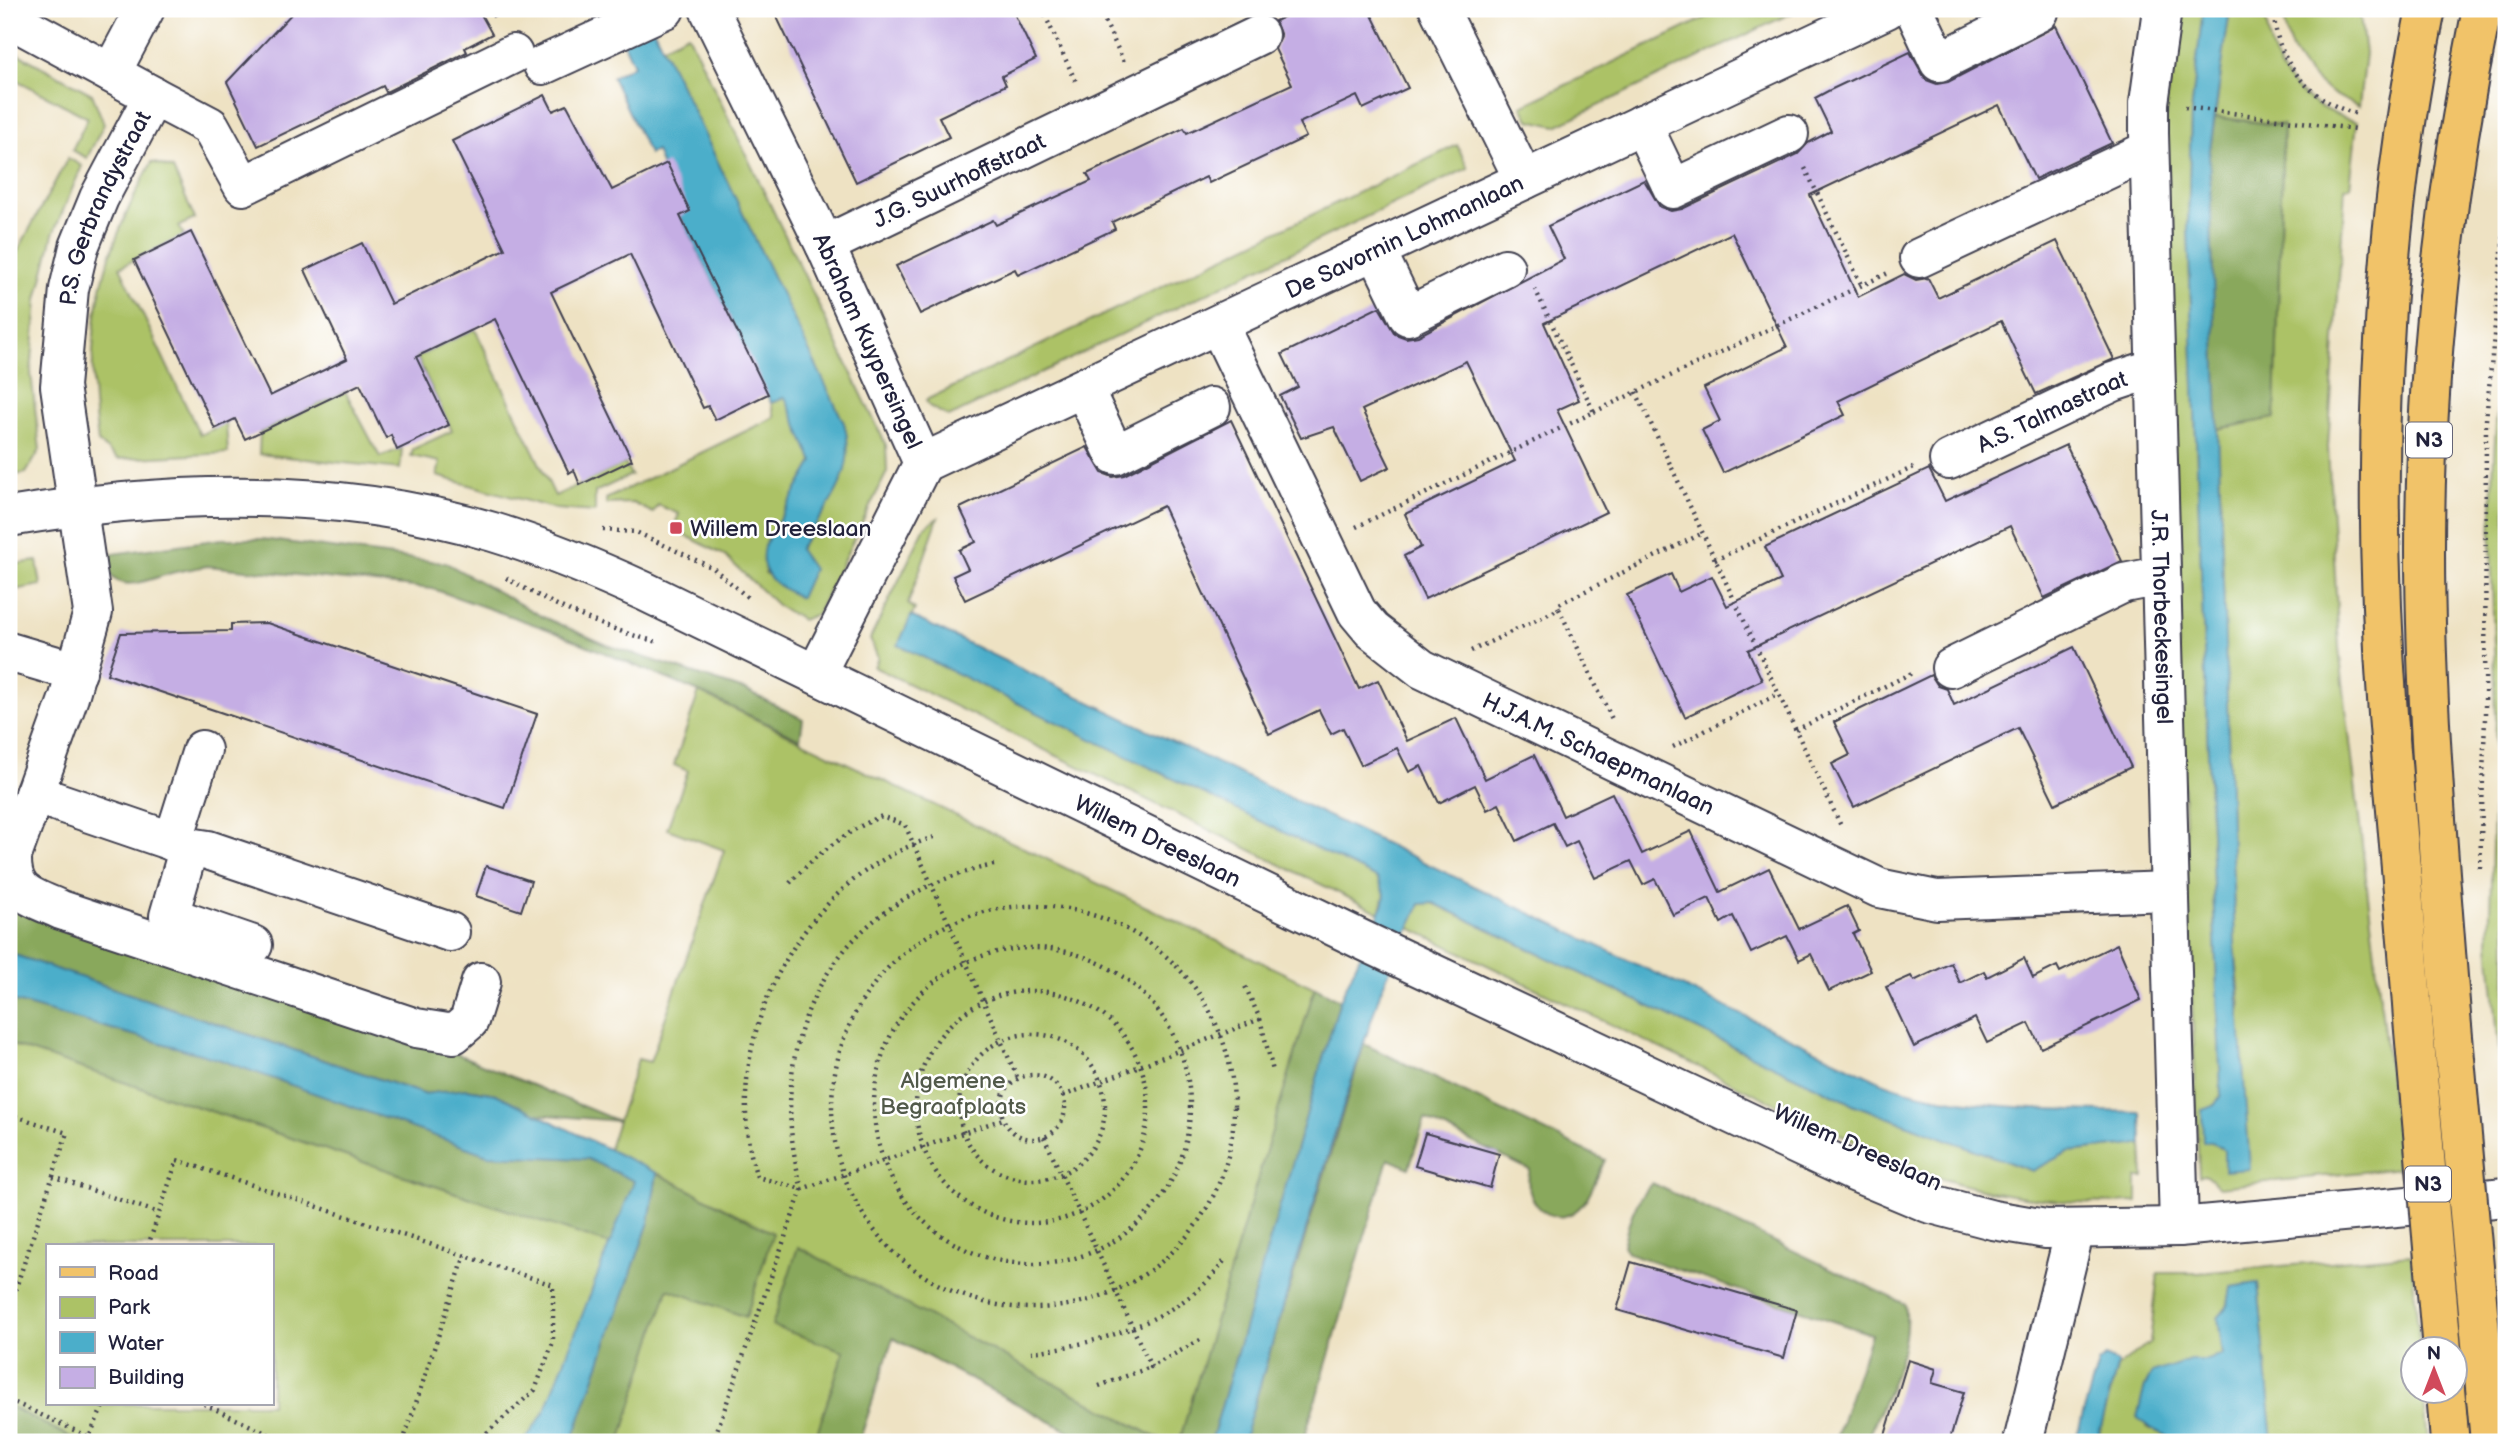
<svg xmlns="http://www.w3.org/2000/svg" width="2515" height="1451" font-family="'Balsamiq Sans',sans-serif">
<rect width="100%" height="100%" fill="#fff"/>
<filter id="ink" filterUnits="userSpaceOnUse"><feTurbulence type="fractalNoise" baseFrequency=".0143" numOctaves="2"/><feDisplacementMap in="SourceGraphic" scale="14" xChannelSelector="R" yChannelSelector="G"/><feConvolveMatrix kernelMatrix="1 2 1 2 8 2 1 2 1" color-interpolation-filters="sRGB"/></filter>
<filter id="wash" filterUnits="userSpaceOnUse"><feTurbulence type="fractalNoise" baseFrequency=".00686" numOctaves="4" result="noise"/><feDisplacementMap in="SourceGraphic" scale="28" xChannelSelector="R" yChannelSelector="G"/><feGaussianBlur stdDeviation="1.57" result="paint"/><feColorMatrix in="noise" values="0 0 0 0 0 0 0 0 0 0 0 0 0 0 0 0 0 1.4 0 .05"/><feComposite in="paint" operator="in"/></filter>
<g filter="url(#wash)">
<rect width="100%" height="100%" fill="#eee2c3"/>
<!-- green -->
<g fill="#acc266" stroke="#677250" stroke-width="2" fill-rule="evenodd">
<path d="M1724 9H1800L1556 126 1529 120 1522 106Z"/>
<path d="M2179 9H2203L2191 114 2188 229 2221 1095 2214 1106 2204 1141 2212 1142 2224 1150 2241 1006 2235 945 2218 429 2275 418 2283 125 2215 117 2230 9H2262C2268 19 2267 34 2271 46 2283 89 2317 110 2357 122L2350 187 2345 188 2328 447 2339 648 2400 1168 2219 1187 2205 1175 2199 1176 2162 253 2166 100Z"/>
<path d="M2283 9H2359L2365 53 2359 106C2316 90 2284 58 2283 9Z"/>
<path d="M688 34 886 445 887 472 817 614 802 620 777 605 724 555 673 529 679 514 658 505 653 513 633 503 606 504V499L775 417 771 403 785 397 813 462 764 546 765 573 794 595 808 567 799 549C824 510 858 472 844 423L662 47Z"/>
<path d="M9 49 92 94 104 124 87 158 72 150 88 118 9 76Z"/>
<path d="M1457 145 1468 168 949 417 929 406 926 400Z"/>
<path d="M68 158 82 166 53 234 37 300 31 373 40 450 26 473 9 476V267Z"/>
<path d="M152 162 173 169 195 219 179 226 184 236 120 267 200 435 226 423 228 453 118 459 98 442C83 329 98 261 152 162Z"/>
<path d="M2506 285V1121L2489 944 2496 718 2491 545 2494 454Z"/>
<path d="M475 329 555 496 625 463 631 475 595 492V512L556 509 437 476 440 462 411 456 413 449 452 431 417 357Z"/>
<path d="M345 391 380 457 402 448 400 469 259 454 260 432Z"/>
<path d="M938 518 908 604 915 609 898 645 1378 878 1385 894 1380 913 874 667 878 658 870 639 925 527Z"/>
<path d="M37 561 41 585 9 591V565Z"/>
<path d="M699 692 1340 1000 1211 1442H1089L893 1338 859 1442H9V1000L218 1059 607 1155 638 1059 650 1062 724 850 667 829 688 771 674 765ZM47 1246H271V1404H47Z"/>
<path d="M1433 903 1855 1105 2031 1171 2068 1152 2142 1144 2144 1178H2137V1202C2056 1206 1979 1195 1903 1165L1408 927 1420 904Z"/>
<path d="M2411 1255 2420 1349 2414 1350V1392H2423L2428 1442H2273L2258 1283 2231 1288 2228 1305 2218 1317 2223 1355 2207 1360H2190L2146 1427 2181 1442H2097L2117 1367 2150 1342 2158 1273H2198Z"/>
</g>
<!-- forest -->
<g fill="#89a85b" stroke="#56654b" stroke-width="2">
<path d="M2215 117 2283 126 2275 418 2218 429 2209 156Z"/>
<path d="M222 539H262L446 563 543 617 607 645 747 691 803 719 800 739 699 692 547 629 433 589 207 566C194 569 181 570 168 574 139 583 109 597 104 555Z"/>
<path d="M15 904 455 1053 618 1121 535 1114 496 1094 467 1089 424 1094 9 953V907Z"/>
<path d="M1315 987 1340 1000 1211 1442H1179Z"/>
<path d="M9 1000 218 1059 488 1155 588 1159 635 1181 612 1245 9 1044Z"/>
<path d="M1364 1044 1605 1160C1598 1174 1592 1193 1582 1205 1557 1234 1520 1203 1530 1170L1425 1119 1409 1168 1388 1159 1303 1442H1247L1243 1441Z"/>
<path d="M657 1173 773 1233 746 1317 668 1289 620 1442H572L649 1222Z"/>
<path d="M1652 1183 1905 1304C1913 1350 1883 1400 1866 1442H1835L1871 1334 1628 1253 1623 1246C1629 1220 1634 1202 1652 1183Z"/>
<path d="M798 1247 1165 1442H1089L893 1338 859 1442H814L844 1351 772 1326Z"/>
<path d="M9 1406 80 1442H9Z"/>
</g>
<!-- water -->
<g fill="#4baeca" stroke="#366882" stroke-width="2">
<path d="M608 9H644L844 423C859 476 826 506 799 549L813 569 800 598C777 586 757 575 764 546L813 462 785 397 771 403 680 216 656 151 649 154 612 77 634 65Z"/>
<path d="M2203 9H2230L2209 156 2235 945 2250 1169 2224 1171V1150L2212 1142H2203L2202 1110 2214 1106 2221 1095 2188 229 2191 114Z"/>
<path d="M911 616 1882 1082C1948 1109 2068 1110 2141 1112L2142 1144 2068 1152 2032 1171 1855 1105 1434 903 1420 904 1381 990 1332 1142 1243 1442H1211L1340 1000 1384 903 1385 894 1377 878 898 645Z"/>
<path d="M9 953 423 1094 467 1089 496 1094 657 1173 649 1222 572 1442H524L545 1411 634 1181 588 1159 488 1155 218 1059 9 1000Z"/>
<path d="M2258 1283 2273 1442C2230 1442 2169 1451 2137 1417L2145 1386 2152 1373 2190 1360H2207L2223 1355 2218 1317 2228 1305 2231 1287Z"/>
<path d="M2106 1357 2117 1363V1367L2097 1442H2075L2098 1363Z"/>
</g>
<g id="blocks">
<!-- building -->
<g fill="#c5aee4">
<path d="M296 9H478L492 34 465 48 467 52 386 92 383 86 258 146 227 82Z"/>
<path d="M773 9H1012L1036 59 1002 76 1006 85 939 117 949 137 856 182Z"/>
<path d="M1300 9H1369L1408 88 1363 109 1357 96 1299 123 1306 137 1209 183 1206 177 1112 222 1115 229 1018 275 1015 269 920 314 896 266 993 220 996 225 1091 181 1087 174 1184 128 1187 133 1292 84 1275 49 1281 36 1275 21Z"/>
<path d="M2056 26 2112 143 2035 179 1999 105 1810 195 1858 297 1904 274 1916 280 1928 278 1938 298 2057 241 2114 359 2036 394 2001 321 1838 401 1845 415 1723 473 1702 430 1720 421 1704 388 1787 347 1732 233 1544 323 1579 400 1557 410 1606 512 1425 599 1404 556 1421 547 1405 514 1515 461 1466 361 1362 410 1390 467 1360 481 1334 427 1301 438 1280 396 1298 387 1282 354 1379 307 1395 334 1406 338 1418 336 1564 259 1548 226 1644 180 1660 207 1671 211 1682 209 1798 154 1808 143 1831 131 1815 98 1828 91 1910 52 1926 80 1937 84 1948 82Z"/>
<path d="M545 95 553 111 567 105 612 190 667 163 690 211 680 216 768 394 715 420 708 406 703 408 630 254 551 292 632 460 580 485 574 470 569 473 495 319 416 357 449 425 397 450 391 435 386 438 360 384 245 439 235 419 215 429 134 260 191 232 270 396 347 359 305 270 362 243 391 304 505 249 452 141Z"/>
<path d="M1231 420 1359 689 1378 680 1407 741 1456 718 1485 779 1534 755 1563 816 1612 793 1642 854 1691 831 1720 892 1769 868 1799 929 1847 906 1859 931 1853 934 1871 971 1829 991 1811 954 1799 960 1787 936 1751 953 1733 916 1721 923 1709 898 1673 915 1655 879 1643 885 1631 861 1595 878 1577 841 1565 847 1553 823 1517 841 1499 804 1487 810 1475 785 1439 803 1421 766 1409 772 1397 748 1361 765 1343 728 1331 734 1319 710 1269 734 1163 506 965 600 953 576 968 569 959 550 976 542 960 508 1087 447 1102 473 1113 477 1124 475Z"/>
<path d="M2066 445 2122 561 2044 598 2010 526 1748 650 1762 680 1685 717 1627 595 1671 574 1679 592 1712 576 1727 606 1781 580 1765 547 1813 524 1929 469 1945 501Z"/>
<path d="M267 623 537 714 505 808 107 674 121 633 231 631V624Z"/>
<path d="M2074 647 2131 767 2055 804 2018 728 1854 807 1832 764 1850 755 1834 722 1931 675 1938 686 1947 689 1954 705Z"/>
<path d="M486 866 531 881 521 911 476 896Z"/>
<path d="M2117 944 2141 1000 2041 1048 2029 1023 1987 1043 1975 1018 1914 1047 1886 987 1911 976 1914 981 1951 963 1960 983 1984 971 1987 977 2024 958 2033 978 2057 966 2060 972Z"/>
<path d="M1425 1133 1499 1154 1490 1188 1415 1166Z"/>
<path d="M1631 1262 1797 1310 1784 1358 1617 1310Z"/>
<path d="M1908 1360 1936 1369 1932 1383 1964 1392 1949 1442H1883Z"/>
</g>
</g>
</g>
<g filter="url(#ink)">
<use href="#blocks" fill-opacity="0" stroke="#413f4f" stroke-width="2"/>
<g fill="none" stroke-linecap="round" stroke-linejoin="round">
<defs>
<g id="minor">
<path id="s1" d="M709 9 825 245 923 463 817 672"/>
<path d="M1439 9 1524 180"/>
<path d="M1914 9 1939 62 2039 12"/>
<path id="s2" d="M2162 9 2149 103V133L2179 1227"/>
<path d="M9 18 153 96"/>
<path d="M543 65 665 9"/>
<path d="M111 73 145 9"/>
<path d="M1642 124 1673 189 1789 134"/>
<path id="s3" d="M825 245 1259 35"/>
<path d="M1376 250 1408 316 1505 268"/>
<path d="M1919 258 2149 150"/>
<path id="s4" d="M1219 326 1357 612 1372 630 1422 669 1879 888 1937 900 2168 891"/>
<path d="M1084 389 1115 455 1211 407"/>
<path id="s5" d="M1949 460 2113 382 2155 368"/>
<path id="s6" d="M923 463 1887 9"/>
<path id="s7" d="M9 517C168 490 336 485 493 532 545 548 596 569 646 592L1360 939 1854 1172 1928 1203 1993 1220 2046 1229 2179 1227 2506 1197"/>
<path d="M9 652 77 672"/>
<path d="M1951 668 2124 583 2160 576"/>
<path d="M34 794 189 847 169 916 253 945"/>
<path d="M173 842 202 750"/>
<path d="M189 847 208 850 450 932"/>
<path id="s8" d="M481 982 469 1021 454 1034 416 1028 61 910C30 896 11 894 12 856L69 697 93 612 60 386 69 289 79 247 99 198 153 96 210 126 243 186 513 54"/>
<path d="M2023 1442 2075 1229"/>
</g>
<g id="major">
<path d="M2451 1015C2439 860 2425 705 2425 550 2425 369 2446 186 2482 9"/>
<path d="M2413 1019C2406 917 2396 816 2388 714 2371 480 2379 239 2426 9"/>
<path d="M2446 1392 2450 1442"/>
</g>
</defs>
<!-- minor casing -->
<use href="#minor" stroke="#413f4f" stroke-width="42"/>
<!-- major casing -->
<use href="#major" stroke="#413f4f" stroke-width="42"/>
<!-- path -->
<g stroke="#413f4f" stroke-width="4.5" stroke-dasharray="2 5" stroke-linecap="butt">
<path d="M490 9 496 20"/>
<path d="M1042 9 1077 84"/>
<path d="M1099 9 1124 62"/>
<path d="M2274 9C2273 59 2311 103 2358 114"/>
<path d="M2185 107 2355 129"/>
<path d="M1805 168 1862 286"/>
<path d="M1636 392 1842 828"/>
<path d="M1594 412 1888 273"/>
<path d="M1356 527 1594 412 1535 289"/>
<path d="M603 530 636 532 713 568 747 597"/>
<path d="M1715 560 1914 467"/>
<path d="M506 578C553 605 604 629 658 642"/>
<path d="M1559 609 1612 719"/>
<path d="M1471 651 1559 609 1557 605 1703 533"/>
<path d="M1796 730 1914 672"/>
<path d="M1673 747 1778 694"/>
<path d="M994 865C835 897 759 1037 802 1189L1003 1119"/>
<path d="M2480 868 2485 718 2486 420 2506 209"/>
<path d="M790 883C815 855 848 830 882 816L905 825 1018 1079"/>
<circle cx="1033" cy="1107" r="201"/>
<circle cx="1032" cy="1106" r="158"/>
<circle cx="1032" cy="1107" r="116"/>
<path d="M1260 1019 1273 1071"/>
<circle cx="1032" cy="1107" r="73"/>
<circle cx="1033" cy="1107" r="32"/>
<path d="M1063 1096 1260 1019 1245 986"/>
<path d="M9 1114 67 1133 9 1309"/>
<path d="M1044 1137 1151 1367 1202 1339"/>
<path d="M53 1177 159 1213"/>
<path d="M148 1246 177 1160 553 1285V1342L535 1390 483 1436 482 1442"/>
<path d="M1031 1352C1098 1345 1188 1318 1226 1258"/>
<path d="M1099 1386 1151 1367"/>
<path d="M9 1400 89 1437 104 1404"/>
<path d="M204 1404 285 1442"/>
<path d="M89 1437 100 1442"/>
<path d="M403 1442 465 1255"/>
<path d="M713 1442 802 1189 757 1177C714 1045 800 876 935 837"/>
</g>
<!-- minor -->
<use href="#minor" stroke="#fff" stroke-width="38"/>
<!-- major -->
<use href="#major" stroke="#f1c369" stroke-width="38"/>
<defs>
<g id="major-bridge">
<path d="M2451 1015 2490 1442"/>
<path d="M2413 1019 2442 1350"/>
</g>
</defs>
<!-- major-bridge casing -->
<use href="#major-bridge" stroke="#413f4f" stroke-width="42" stroke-linecap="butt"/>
<!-- major-bridge -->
<use href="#major-bridge" stroke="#f1c369" stroke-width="38"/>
</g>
</g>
<!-- markers -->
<rect fill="#d1495b" stroke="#fff" stroke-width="2.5" x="669" y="521" width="14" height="14" rx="3.5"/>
<g text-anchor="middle" stroke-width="5" stroke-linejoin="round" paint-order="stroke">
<!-- shield labels -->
<g fill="#fff" stroke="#646476" stroke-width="2">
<rect x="2406" y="422.5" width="46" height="35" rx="5"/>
<rect x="2405" y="1166.5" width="46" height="35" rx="5"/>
</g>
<g font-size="21" font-weight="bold" fill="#22223b">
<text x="2429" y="447">N3</text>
<text x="2428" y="1191">N3</text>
</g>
<!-- street labels -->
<g font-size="23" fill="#22223b" stroke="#fff">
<text dy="8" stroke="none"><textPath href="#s3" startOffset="149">J.G. Suurhoffstraat</textPath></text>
<text dy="8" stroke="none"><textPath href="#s8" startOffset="1225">P.S. Gerbrandystraat</textPath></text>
<text dy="8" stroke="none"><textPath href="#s6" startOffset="532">De Savornin Lohmanlaan</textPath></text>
<text dy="8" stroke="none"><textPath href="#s1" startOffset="368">Abraham Kuypersingel</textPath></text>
<text dy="8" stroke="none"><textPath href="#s5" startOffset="114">A.S. Talmastraat</textPath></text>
<text dy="8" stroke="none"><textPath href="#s2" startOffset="609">J.R. Thorbeckesingel</textPath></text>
<text dy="8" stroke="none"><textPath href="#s4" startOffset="600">H.J.A.M. Schaepmanlaan</textPath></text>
<text dy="8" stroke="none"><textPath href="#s7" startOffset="1222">Willem Dreeslaan</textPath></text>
<text transform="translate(1858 1147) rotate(24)" y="8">Willem Dreeslaan</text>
</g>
<!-- poi labels -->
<g font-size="23" fill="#22223b" stroke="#fff" text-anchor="start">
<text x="690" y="536">Willem Dreeslaan</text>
</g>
<!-- park labels -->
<g font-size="23" fill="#525a4a" stroke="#fff">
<text x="953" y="1088">Algemene<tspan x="953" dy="26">Begraafplaats</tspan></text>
</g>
</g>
<!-- margin -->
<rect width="2515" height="1451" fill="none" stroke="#fff" stroke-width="35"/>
<!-- legend -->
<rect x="46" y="1244" width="228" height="161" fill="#ffffff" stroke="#a7a7b1" stroke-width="2"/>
<rect x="60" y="1267" width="35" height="10" fill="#f1c369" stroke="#a7a7b1" stroke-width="2"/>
<text x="108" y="1280" font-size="21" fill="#22223b">Road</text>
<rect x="60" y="1297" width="35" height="21" fill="#acc266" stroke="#a7a7b1" stroke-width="2"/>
<text x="108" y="1314" font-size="21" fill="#22223b">Park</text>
<rect x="60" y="1332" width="35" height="21" fill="#4baeca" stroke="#a7a7b1" stroke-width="2"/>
<text x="108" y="1350" font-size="21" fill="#22223b">Water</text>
<rect x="60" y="1367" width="35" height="21" fill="#c5aee4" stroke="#a7a7b1" stroke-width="2"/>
<text x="108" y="1384" font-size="21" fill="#22223b">Building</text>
<!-- north arrow -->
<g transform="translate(2434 1370)"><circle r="33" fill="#ffffff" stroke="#a7a7b1" stroke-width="2"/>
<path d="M0-5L12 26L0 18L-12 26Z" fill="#d1495b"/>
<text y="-10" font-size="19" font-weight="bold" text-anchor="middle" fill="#22223b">N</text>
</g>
</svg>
